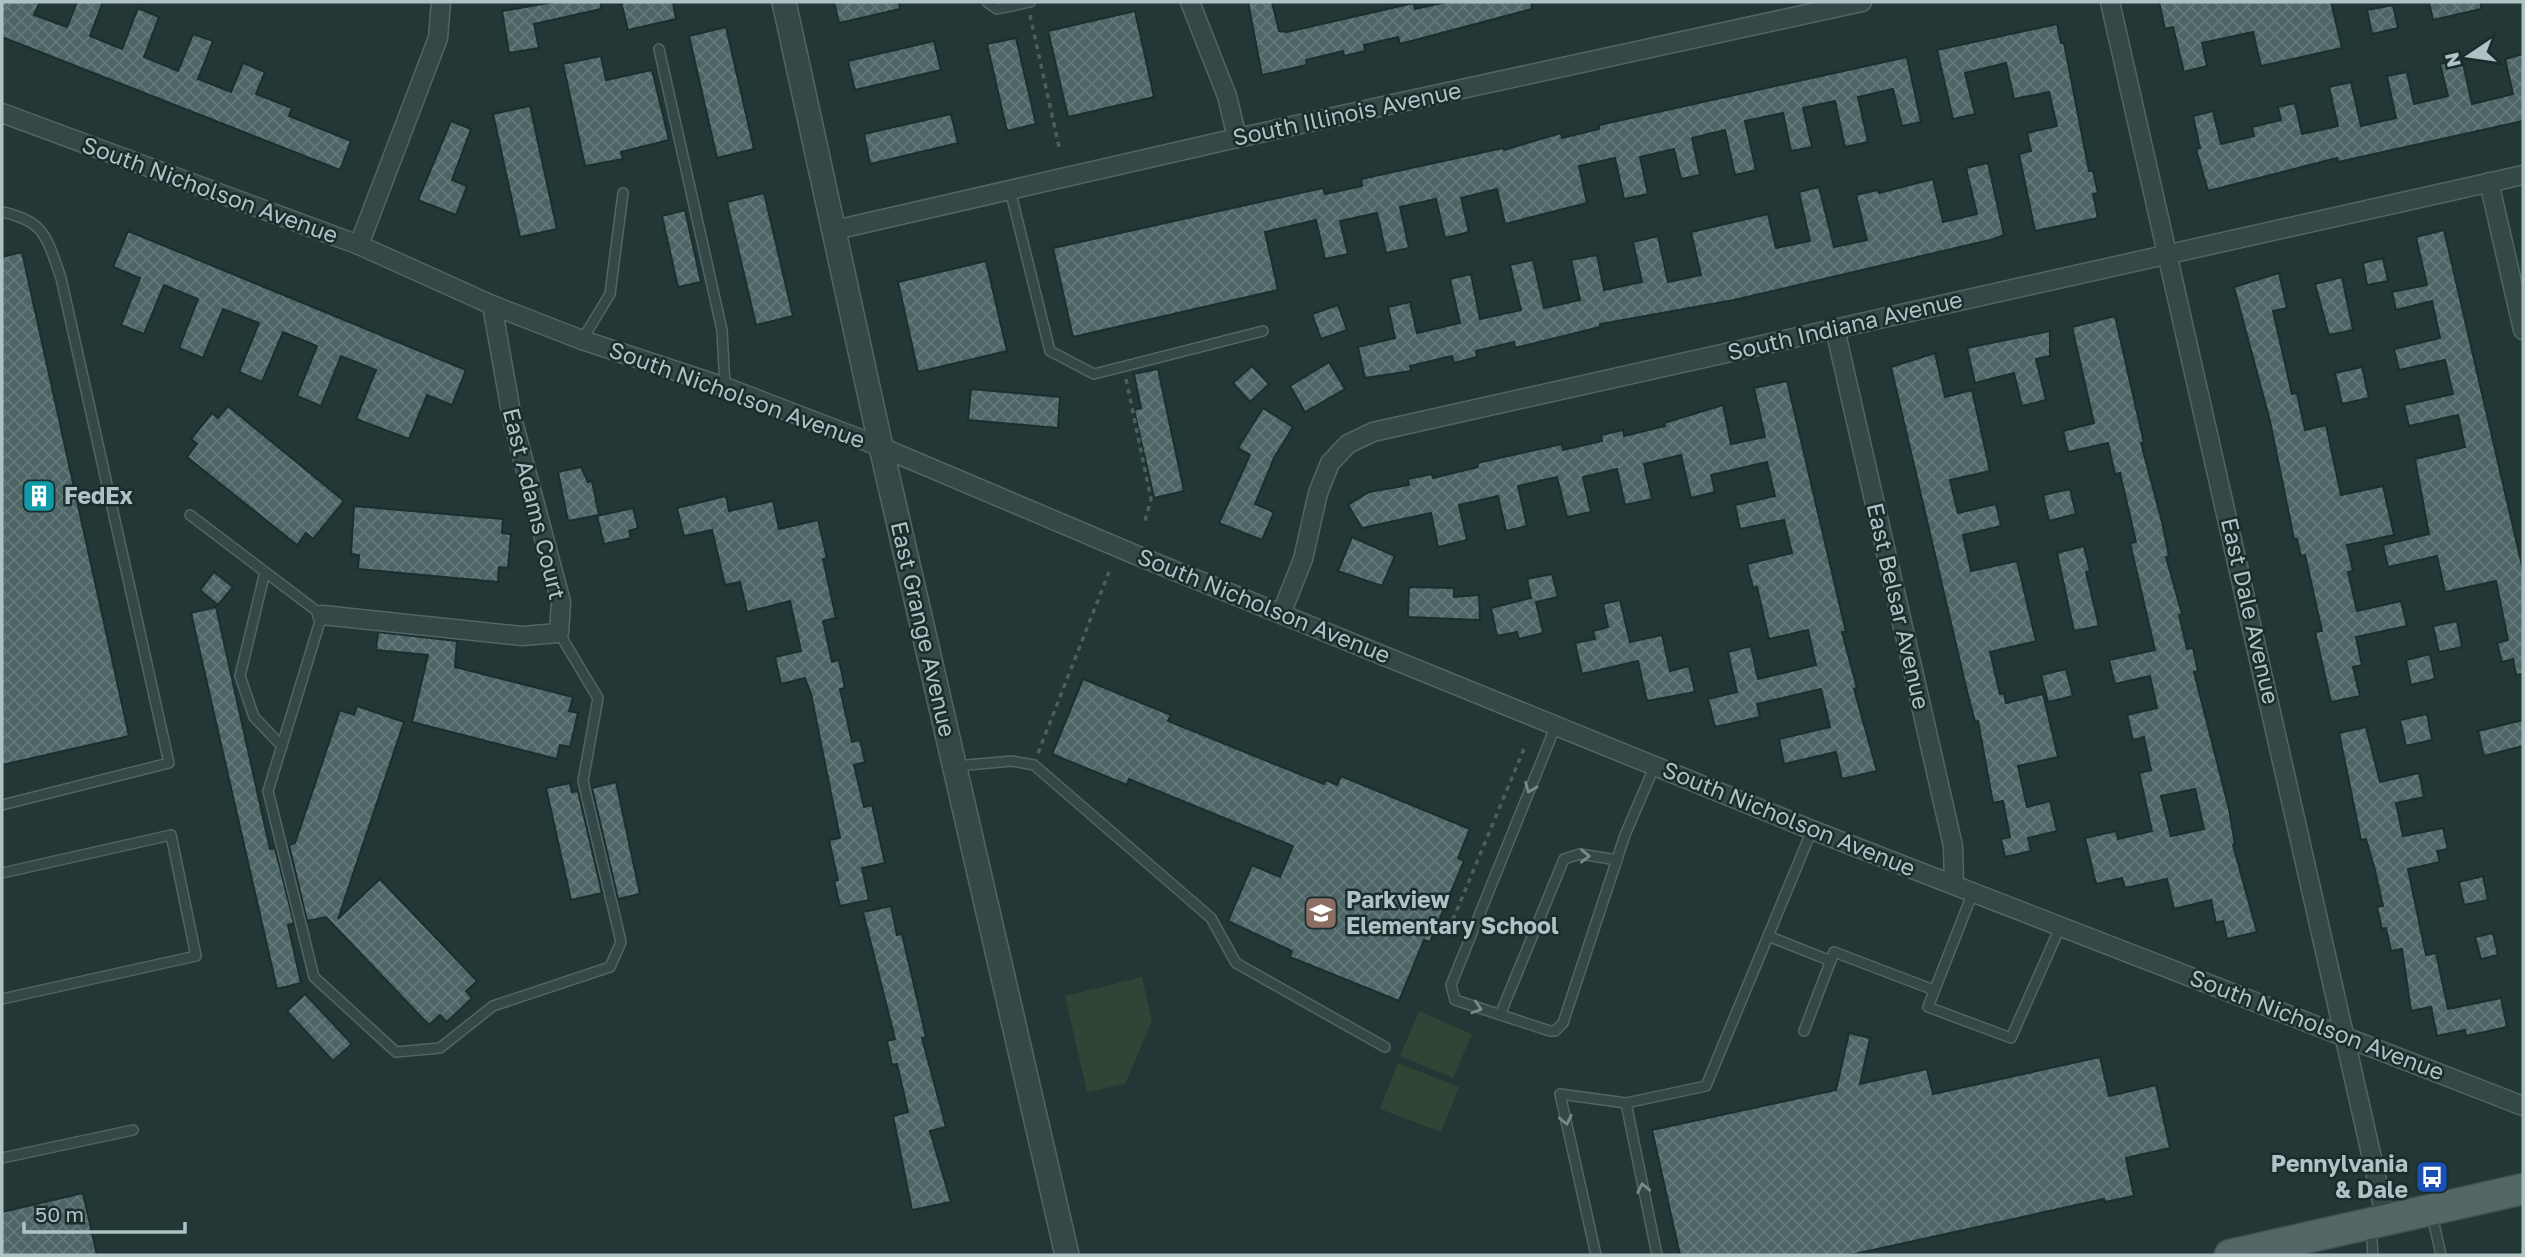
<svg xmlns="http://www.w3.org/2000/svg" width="2525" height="1257" font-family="'Golos Text',sans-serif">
<defs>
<pattern id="building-cross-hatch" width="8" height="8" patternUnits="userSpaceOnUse" patternTransform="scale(1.75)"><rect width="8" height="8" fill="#4d6565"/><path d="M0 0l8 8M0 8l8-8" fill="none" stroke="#647979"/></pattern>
</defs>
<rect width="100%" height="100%" fill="#223736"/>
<!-- green -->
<g fill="#2f4536">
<path d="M1142 977 1152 1021 1125 1084 1087 1092 1065 996Z"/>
<path d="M1419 1011 1472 1034 1453 1078 1400 1056Z"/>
<path d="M1398 1063 1459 1087 1441 1132 1380 1109Z"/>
</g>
<!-- building -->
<g fill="url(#building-cross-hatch)" stroke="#1c2e2e" stroke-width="2" fill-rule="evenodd">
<path d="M2 2H40L34 15 67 27 77 2H103L90 36 122 49 138 8 159 17 144 57 178 71 193 34 213 41 198 79 231 92 243 63 265 72 256 94 292 108 289 116 351 141 340 170 2 37Z"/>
<path d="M554 2H601V9L534 24 539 48 509 53 502 11Z"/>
<path d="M621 2H673L676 19 628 30Z"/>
<path d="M834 2H899L900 9 839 23Z"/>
<path d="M1248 2H1272L1279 31 1287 32 1414 3 1415 9 1447 2H1531L1532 9 1400 44 1398 37 1364 45 1365 51 1344 56 1343 51 1306 60 1307 65 1262 75Z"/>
<path d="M2159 2H2331L2342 48 2261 66 2253 32 2202 43 2207 66 2184 72 2173 27 2165 29Z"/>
<path d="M2429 2H2481V9L2433 20Z"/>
<path d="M2393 5 2398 28 2372 34 2367 10Z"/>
<path d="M1135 11 1154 97 1068 117 1048 31Z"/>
<path d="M2057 24 2061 43H2064L2089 171H2093L2098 193 2093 194 2098 218 2035 231 2019 154 2031 151 2027 133 2057 126 2049 92 2014 99 2006 63 1965 73 1975 114 1953 119 1937 50Z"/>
<path d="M726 27 754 149 717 158 689 36Z"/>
<path d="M1016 38 1036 124 1007 131 987 44Z"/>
<path d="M934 41 941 70 855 90 848 61Z"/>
<path d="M2523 54V121L2338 162 2337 158 2208 191 2196 149 2200 148 2193 116 2213 111 2221 144 2254 136 2252 127 2281 120 2278 107 2295 103 2302 134 2338 126 2329 87 2351 82 2361 126 2396 118 2387 76 2407 72 2414 104 2448 96 2440 64 2462 59 2472 104 2513 94 2505 59Z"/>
<path d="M601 56 606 80 652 70 669 140 621 152 623 159 585 166 563 64Z"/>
<path d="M1907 57 1921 122 1902 126 1893 89 1858 97 1868 142 1845 147 1835 101 1803 108 1812 147 1791 151 1783 113 1745 121 1756 170 1735 175 1725 130 1692 138 1700 175 1681 179 1674 149 1640 157 1648 194 1624 199 1615 158 1579 166 1587 203 1505 224 1497 189 1461 198 1469 232 1445 238 1436 199 1400 207 1409 248 1386 253 1377 213 1340 221 1348 254 1325 259 1316 220 1265 232 1278 290 1073 337 1053 248 1323 188 1325 194 1362 186 1361 179 1503 148 1504 150 1561 133 1562 138 1599 129V125Z"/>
<path d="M530 106 557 229 520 237 493 114Z"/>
<path d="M951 114 958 143 870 164 864 134Z"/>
<path d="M451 121 471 129 452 180 467 186 456 215 418 200Z"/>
<path d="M1988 163 2004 235 1994 239 1734 300 1600 324V327L1515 348 1514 342 1476 351 1477 357 1454 363 1452 356 1410 366 1411 371 1365 378 1358 347 1395 338 1388 307 1410 302 1417 333 1460 323 1450 279 1471 274 1480 319 1521 310 1510 265 1533 260 1544 308 1580 300 1571 260 1597 255 1604 290 1642 282 1633 242 1658 236 1668 282 1701 275 1691 232 1768 214 1776 248 1810 241 1799 192 1819 187 1834 247 1867 240 1856 195 1878 190 1879 193 1933 179 1943 222 1977 214 1966 168Z"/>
<path d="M764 193 793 316 756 325 727 202Z"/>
<path d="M685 210 701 282 678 287 662 216Z"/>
<path d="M2444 230 2523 570V674L2516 675 2513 659 2502 662 2497 643 2508 640 2496 581 2445 592 2437 556 2388 567 2383 545 2429 534 2415 459 2465 447 2458 415 2409 426 2404 405 2453 394 2445 360 2399 370 2394 349 2440 338 2432 301 2396 310 2392 292 2427 285 2416 237Z"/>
<path d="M128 231 466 370 452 405 427 395 409 439 356 419 376 370 341 356 321 406 297 396 317 346 283 332 262 382 239 372 259 323 223 309 203 358 179 348 198 299 164 285 144 334 121 325 140 278 113 267Z"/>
<path d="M22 252 129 736 2 765V257Z"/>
<path d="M2383 258 2388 281 2367 285 2363 263Z"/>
<path d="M986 261 1007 351 918 372 898 282Z"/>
<path d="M2279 273 2287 308 2273 311 2292 394 2297 393 2305 430 2326 425 2341 495 2383 486 2394 535 2347 545 2353 571 2348 572 2357 611 2401 601 2407 626 2356 637 2362 665 2353 667 2360 696 2331 702 2315 632 2322 631 2305 555 2301 556 2297 539H2294L2270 421 2234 287Z"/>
<path d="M2342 277 2353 330 2329 335 2315 284Z"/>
<path d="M1338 305 1347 330 1321 339 1312 314Z"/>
<path d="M2115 316 2144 443H2141L2162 522 2169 556 2166 557 2182 614 2179 615 2187 649 2193 648 2198 671 2194 672 2229 809 2235 844 2233 845 2257 932 2227 939 2223 921 2216 923 2211 900 2174 909 2167 879 2125 888 2122 878 2096 884 2085 838 2116 831 2118 839 2152 831 2139 773 2151 770 2144 737 2133 740 2127 715 2157 708 2150 676 2115 684 2109 660 2155 650 2130 543 2136 542 2120 473 2115 474 2108 443 2068 452 2063 431 2094 423 2072 327ZM2195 789 2204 829 2171 836 2161 796Z"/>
<path d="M2050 331V356L2036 359 2046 400 2022 406 2014 373 1975 383 1967 348Z"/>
<path d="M1935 353 1945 397 1972 390 1990 471 1950 480 1958 513 1996 504 2001 526 1963 535 1971 571 2017 561 2036 641 1990 652 2000 694 2004 693 2006 703 2043 694 2058 757 2018 766 2027 807 2050 801 2057 831 2028 838 2031 851 2005 857 2001 839 2010 837 2003 801 1993 803 1978 721 1975 722 1966 687 1891 367Z"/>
<path d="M1329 362 1345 389 1305 412 1290 386Z"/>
<path d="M1252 366 1269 384 1250 402 1233 383Z"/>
<path d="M2362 367 2369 398 2342 404 2335 373Z"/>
<path d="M1158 369 1184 491 1154 498 1134 410 1141 408 1134 374Z"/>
<path d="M1787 381 1846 632H1842L1857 688 1854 689 1877 771 1842 779 1836 752 1784 764 1779 739 1830 727 1821 689 1757 704 1760 717 1715 727 1708 699 1737 692 1728 652 1751 646 1758 679 1816 665 1808 630 1769 639 1757 587 1753 588 1747 564 1792 553 1784 520 1740 529 1735 505 1775 496 1767 462 1711 475 1715 492 1691 498 1681 455 1644 464 1652 499 1625 505 1617 469 1583 477 1591 512 1567 517 1557 477 1518 486 1527 526 1506 531 1498 496 1459 505 1467 540 1438 547 1431 513 1362 528 1348 505 1369 492 1409 485 1408 479 1432 474 1433 478 1478 467 1477 463 1562 444 1563 450 1602 441 1601 435 1623 430 1624 436 1665 426 1664 423 1723 405 1731 444 1765 437 1754 388Z"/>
<path d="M971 389 1060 397 1058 428 968 420Z"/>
<path d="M228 406 344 501 313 539 306 533 297 545 187 457 197 444 191 439 212 413 218 418Z"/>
<path d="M1263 408 1293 427 1274 458 1255 504 1274 512 1262 540 1219 523 1250 455 1238 448Z"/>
<path d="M581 467 588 482 592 481 599 515 568 521 558 472Z"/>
<path d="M2070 489 2076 514 2049 521 2043 495Z"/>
<path d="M726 496 729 511 773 501 779 529 818 520 827 558 823 559 836 618 823 621 832 662 839 660 845 688 840 689 852 742 860 740 865 762 854 765 864 807 872 805 885 863 862 868 869 900 840 906 834 881 838 880 829 840 840 838 811 694 805 678 781 684 775 657 801 651 790 601 747 612 740 582 725 585 712 530 684 536 677 508Z"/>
<path d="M354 506 503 519 502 533 511 534 508 568 499 567 498 582 358 569 359 555 351 554Z"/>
<path d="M633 508 638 528 629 531 631 538 604 544 597 516Z"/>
<path d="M1352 537 1395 556 1382 586 1338 571Z"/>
<path d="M2084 546 2090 571 2086 572 2099 626 2074 631 2057 553Z"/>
<path d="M214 572 233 587 218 605 200 590Z"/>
<path d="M1552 574 1558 597 1536 602 1543 633 1519 639 1517 632 1497 636 1491 608 1531 598 1527 579Z"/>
<path d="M1409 587 1454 588V597L1479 595 1480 620 1408 617Z"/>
<path d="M1620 600 1630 642 1662 635 1670 671 1689 666 1695 692 1647 701 1638 661 1582 674 1575 643 1595 639 1593 631 1608 627 1603 604Z"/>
<path d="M216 607 270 849 275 848 294 923 288 925 301 983 277 989 191 613Z"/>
<path d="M2457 621 2462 647 2439 652 2433 626Z"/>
<path d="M378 632 457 641 455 667 573 697 569 711 578 713 570 747 560 745 557 759 412 722 428 655 376 650Z"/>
<path d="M2430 654 2435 679 2411 685 2406 660Z"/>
<path d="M2066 669 2073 696 2048 702 2041 675Z"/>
<path d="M1083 679 1171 715 1168 721 1324 784 1326 780 1337 785 1341 776 1470 829 1458 858 1464 861 1430 942 1424 940 1399 1001 1290 957 1292 951 1228 921 1252 865 1280 877 1293 846 1129 779 1127 785 1052 754Z"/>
<path d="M357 706 404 722 338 919 380 879 477 981 466 991 472 998 447 1022 440 1015 429 1025 326 917 307 921 289 845 295 843 340 710 354 715Z"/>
<path d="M2427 714 2432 740 2406 746 2400 720Z"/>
<path d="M2523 720V746L2484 756 2478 731Z"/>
<path d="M2366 727 2380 782 2419 773 2424 797 2396 803 2403 836 2443 828 2448 849 2437 851 2440 862 2408 869 2426 955 2436 953 2448 1009 2501 998 2507 1027 2466 1036 2465 1030 2437 1036 2431 1007 2411 1011 2402 949 2391 951 2386 928 2382 929 2377 907 2383 906 2375 870 2366 839 2361 840 2339 733Z"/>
<path d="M616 782 640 894 618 899 592 788Z"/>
<path d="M570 783 572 792 578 791 602 893 571 900 546 788Z"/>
<path d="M2483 876 2488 900 2464 905 2459 882Z"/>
<path d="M891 906 897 935 902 934 926 1037 922 1038 946 1127 930 1131 951 1202 912 1210 893 1116 908 1112 897 1064 892 1065 887 1041 895 1039 863 912Z"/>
<path d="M2493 933 2498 955 2481 959 2475 937Z"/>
<path d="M305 994 352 1044 333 1061 287 1011Z"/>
<path d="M1849 1033 1870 1038 1860 1084 1927 1069 1933 1094 2100 1057 2109 1096 2156 1085 2170 1148 2126 1158 2134 1196 2105 1202 2104 1199 1850 1255H1680L1652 1130 1836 1090Z"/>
<path d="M83 1193 97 1255H2V1212Z"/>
</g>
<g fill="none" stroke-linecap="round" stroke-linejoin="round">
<defs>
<g id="service">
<path d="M987 2 997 9 1030 2"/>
<path d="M659 49 722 330 725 387"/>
<path d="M1010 190 1050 351 1094 374 1263 331"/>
<path d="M2 212C46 221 47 239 61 278L169 763 2 805"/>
<path d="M582 340 610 294 623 193"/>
<path d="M190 515 322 615 268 791 314 977 396 1052 440 1048 493 1006 610 967 621 942 583 781 598 698 559 633"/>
<path d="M265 572 240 676 254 717 282 746"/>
<path d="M1556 725 1451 985 1455 1000 1550 1031H1555L1563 1023 1625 835 1655 765"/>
<path d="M956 766 1012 761 1034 765 1211 918 1236 963 1385 1047"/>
<path d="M2 873 171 835 196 956 2 999"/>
<path d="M1973 892 1928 1007 2011 1038 2061 925"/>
<path d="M1768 936 1831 961"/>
<path d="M1500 1015 1564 859 1580 854 1617 860"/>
<path d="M1804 1031 1834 952 1934 990"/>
<path d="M1626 1103 1657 1255"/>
<path d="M2 1158 133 1130"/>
<path d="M2432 1215 2441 1255"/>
<path d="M2371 1229 2373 1255"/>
<path d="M1596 1255 1560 1094 1626 1103 1706 1086 1812 830"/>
</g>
<g id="minor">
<path d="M1190 2 1227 96 1237 138"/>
<path d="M2110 2 2386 1220"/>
<path d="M2 113 359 245 492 305 582 340 725 387 881 447 1136 555 1812 830 2523 1106"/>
<path d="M2489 182 2523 330"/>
<path d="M835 230 1237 138 1862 2"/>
<path d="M359 245 438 38 441 2"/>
<path d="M1835 329 1953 846 1954 884"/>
<path d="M1282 612 1303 559 1318 493 1330 463 1348 444 1373 432 2523 175"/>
<path d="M322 615 522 636 559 633 561 602 512 418 492 305"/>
</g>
<path id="tertiary" d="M784 2 881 447 1067 1255"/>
<path id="primary" d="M2230 1255 2523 1189"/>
</defs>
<!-- service casing -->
<use href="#service" stroke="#526565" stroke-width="12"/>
<!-- minor casing -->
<use href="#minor" stroke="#526565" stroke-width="21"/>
<!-- tertiary casing -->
<use href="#tertiary" stroke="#526565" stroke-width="26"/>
<!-- primary casing -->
<use href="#primary" stroke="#415354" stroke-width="33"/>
<!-- path -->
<g stroke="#4c6058" stroke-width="3.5" stroke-dasharray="5 5" stroke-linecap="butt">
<path d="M1030 15 1059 147"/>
<path d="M1126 379 1151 499 1145 521"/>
<path d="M1038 753 1109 572"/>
<path d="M1449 929 1526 744"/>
</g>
<!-- service -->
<use href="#service" stroke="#354747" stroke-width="9"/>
<!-- minor -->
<use href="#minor" stroke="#354747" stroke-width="18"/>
<!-- tertiary -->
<use href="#tertiary" stroke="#354747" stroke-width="23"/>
<!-- primary -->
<use href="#primary" stroke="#536767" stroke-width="30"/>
</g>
<!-- one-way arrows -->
<defs><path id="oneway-chevron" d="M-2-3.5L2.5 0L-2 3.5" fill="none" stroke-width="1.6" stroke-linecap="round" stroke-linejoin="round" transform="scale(1.75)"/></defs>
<g stroke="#788b8c">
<use href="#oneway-chevron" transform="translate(1530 788) rotate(112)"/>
<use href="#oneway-chevron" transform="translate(1585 856) rotate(1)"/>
<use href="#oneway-chevron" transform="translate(1477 1008) rotate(18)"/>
<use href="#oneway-chevron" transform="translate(1566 1120) rotate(77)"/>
<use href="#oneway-chevron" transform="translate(1643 1188) rotate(-102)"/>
</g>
<!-- icons -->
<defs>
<symbol id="building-square" viewBox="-11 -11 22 22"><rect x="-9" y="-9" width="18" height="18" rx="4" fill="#0f9aa8" stroke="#1a2c2c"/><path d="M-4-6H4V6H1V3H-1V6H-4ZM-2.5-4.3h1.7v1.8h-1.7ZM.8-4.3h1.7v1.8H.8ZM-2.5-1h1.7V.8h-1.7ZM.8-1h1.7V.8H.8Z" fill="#fff"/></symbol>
<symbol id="school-square" viewBox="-11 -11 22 22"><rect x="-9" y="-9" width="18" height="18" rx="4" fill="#8d6e63" stroke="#1a2c2c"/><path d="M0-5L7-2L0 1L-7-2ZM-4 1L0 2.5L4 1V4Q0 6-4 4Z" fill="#fff"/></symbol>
<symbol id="bus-square" viewBox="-11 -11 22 22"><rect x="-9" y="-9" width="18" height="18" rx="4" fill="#1a4fb4" stroke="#1a2c2c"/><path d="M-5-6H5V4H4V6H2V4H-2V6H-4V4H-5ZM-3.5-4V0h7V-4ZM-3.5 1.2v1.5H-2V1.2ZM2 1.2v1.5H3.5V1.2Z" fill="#fff"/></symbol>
</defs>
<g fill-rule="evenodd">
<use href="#building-square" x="20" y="477" width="38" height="38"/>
<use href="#school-square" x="1302" y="894" width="38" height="38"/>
<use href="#bus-square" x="2413" y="1158" width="38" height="38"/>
</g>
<g text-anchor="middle" stroke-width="5" stroke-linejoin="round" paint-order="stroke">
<!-- street labels -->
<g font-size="23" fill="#afc3c4" stroke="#1a2c2c">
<text transform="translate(1347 114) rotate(-12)" y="8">South Illinois Avenue</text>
<text transform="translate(210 190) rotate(20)" y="8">South Nicholson Avenue</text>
<text transform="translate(1845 326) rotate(-13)" y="8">South Indiana Avenue</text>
<text transform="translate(737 395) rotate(20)" y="8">South Nicholson Avenue</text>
<text transform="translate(534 504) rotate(76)" y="8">East Adams Court</text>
<text transform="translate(1264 606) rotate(22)" y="8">South Nicholson Avenue</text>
<text transform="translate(1898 606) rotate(77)" y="8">East Belsar Avenue</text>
<text transform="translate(2250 611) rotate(77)" y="8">East Dale Avenue</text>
<text transform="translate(923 629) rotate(77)" y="8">East Grange Avenue</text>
<text transform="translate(1789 819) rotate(22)" y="8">South Nicholson Avenue</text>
<text transform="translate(2317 1025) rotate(21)" y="8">South Nicholson Avenue</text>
</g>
<!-- poi labels -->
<g font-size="23" font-weight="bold" fill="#afc3c4" stroke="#1a2c2c" text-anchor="start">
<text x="64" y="504">FedEx</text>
<text x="1346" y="908">Parkview<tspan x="1346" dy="26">Elementary School</tspan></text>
<text x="2408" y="1172" text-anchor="end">Pennylvania<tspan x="2408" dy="26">&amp; Dale</tspan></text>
</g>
</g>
<!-- border -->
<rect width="2525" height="1257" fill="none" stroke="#afc3c4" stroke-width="7"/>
<!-- north arrow -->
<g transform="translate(2469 56) rotate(257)" stroke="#1a2c2c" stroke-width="5" paint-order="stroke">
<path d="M0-5L12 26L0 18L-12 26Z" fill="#afc3c4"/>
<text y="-10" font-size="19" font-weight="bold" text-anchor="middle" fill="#afc3c4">N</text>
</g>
<!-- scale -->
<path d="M24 1222v10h161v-10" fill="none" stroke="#afc3c4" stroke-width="3.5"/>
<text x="35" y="1222" font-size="21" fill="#afc3c4" stroke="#1a2c2c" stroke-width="5" paint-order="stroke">50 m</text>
</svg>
